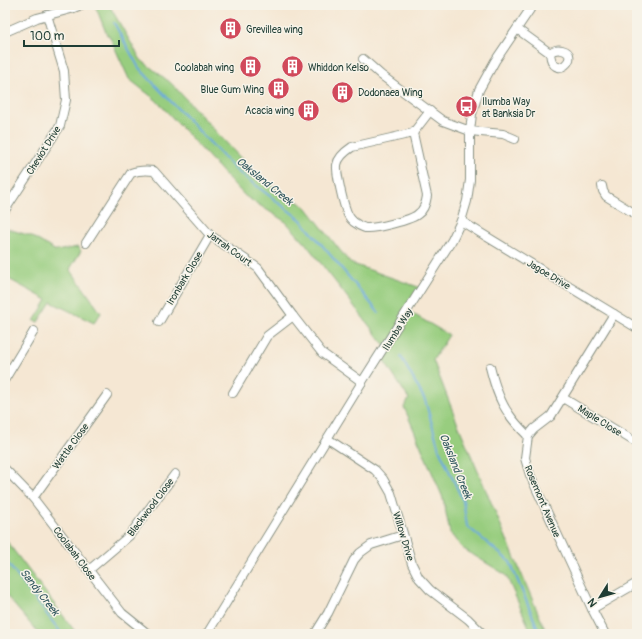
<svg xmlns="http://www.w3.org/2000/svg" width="642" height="639" font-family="Pangolin,sans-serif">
<rect width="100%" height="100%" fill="#f7f3e8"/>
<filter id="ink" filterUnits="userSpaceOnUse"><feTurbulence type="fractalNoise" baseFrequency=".025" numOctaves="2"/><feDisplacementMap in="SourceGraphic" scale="8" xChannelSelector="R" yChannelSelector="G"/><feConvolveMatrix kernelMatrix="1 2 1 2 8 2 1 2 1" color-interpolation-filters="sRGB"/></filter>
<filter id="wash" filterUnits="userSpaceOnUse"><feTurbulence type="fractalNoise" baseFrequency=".012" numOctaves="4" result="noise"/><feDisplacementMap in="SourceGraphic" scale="16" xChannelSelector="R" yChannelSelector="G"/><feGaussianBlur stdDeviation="0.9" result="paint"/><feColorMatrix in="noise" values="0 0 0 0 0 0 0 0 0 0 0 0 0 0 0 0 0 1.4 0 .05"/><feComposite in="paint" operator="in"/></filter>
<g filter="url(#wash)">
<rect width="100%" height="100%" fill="#f5e7d3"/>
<!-- green -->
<g fill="#98cd7f" stroke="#5c855a">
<path d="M95 5H109L141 60 171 83 258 177 306 207 350 263 421 288 408 311 449 335 433 360 457 422 547 634H532L506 575 462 548 450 533 443 498 404 407 409 399 380 355 385 346 306 244 286 222 245 196 156 100 129 79 109 35H107Z"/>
<path d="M5 228 31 236 56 251 78 247 81 251 70 269 101 313 94 323 51 302 38 322 34 321 47 300 5 277Z"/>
<path d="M5 539 77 634H39L5 594Z"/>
</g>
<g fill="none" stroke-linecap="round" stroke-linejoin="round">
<!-- stream -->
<g stroke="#6caadf" stroke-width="2">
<path d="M114 23 139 68 237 171 301 220 379 313"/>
<path d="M401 357 425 400 439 449 463 501 467 526 510 562 540 634"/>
<path d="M5 560 62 634"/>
</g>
</g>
</g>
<g filter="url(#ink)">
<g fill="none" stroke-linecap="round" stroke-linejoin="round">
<defs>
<g id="minor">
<path d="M517 29 550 53C553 50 558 49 562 50 583 55 553 84 550 53"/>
<path d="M5 32 37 18 71 9 81 5"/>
<path d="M363 59 381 75 443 121 470 131 503 134 515 139"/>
<path d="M413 133 427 196C426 203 424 210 418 214 412 220 374 229 365 228 363 227 359 226 357 224 351 221 348 216 346 210 343 202 336 173 337 165 338 157 346 151 352 147L413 133 430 111"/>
<path d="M602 186 603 191 606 196 637 215"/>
<path d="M5 210 60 126 66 100 64 71 47 15"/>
<path d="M461 221 637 328"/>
<path d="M86 243 131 173C139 170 145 170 154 171L210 235 258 268 293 316 322 353 362 382"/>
<path d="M159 322 210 235"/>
<path d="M490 367C494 383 499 401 509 414 514 422 521 429 528 436"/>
<path d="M5 379 34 331"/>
<path d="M233 393 267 336 293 316"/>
<path d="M563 398 637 443"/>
<path d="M328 439 375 470 383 479 391 493 412 564 419 578 430 590 468 619 483 634"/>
<path d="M5 469 33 498 122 613 148 634"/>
<path d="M33 498 107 395"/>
<path d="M89 570 129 536 175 474"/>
<path d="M592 609 637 583"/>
<path d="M207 634 362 382 452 240 461 221 467 201 470 180V131L472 114 479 90 495 61 533 5"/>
<path d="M315 634 328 613 354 560 360 553 371 545 403 535"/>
<path d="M605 634 592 609 530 475 525 458 528 436 534 429 551 416 614 314"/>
</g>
</defs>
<!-- minor casing -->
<use href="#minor" stroke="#8a9284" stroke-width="10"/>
<!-- minor -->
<use href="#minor" stroke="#fff" stroke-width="8"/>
</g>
</g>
<!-- icons -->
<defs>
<symbol id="building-disc" viewBox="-11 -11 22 22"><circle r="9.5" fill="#d1495b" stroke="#f7f3e8"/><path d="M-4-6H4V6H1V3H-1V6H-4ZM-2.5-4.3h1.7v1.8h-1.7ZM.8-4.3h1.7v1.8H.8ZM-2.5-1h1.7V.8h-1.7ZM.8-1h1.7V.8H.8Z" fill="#fff"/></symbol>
<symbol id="bus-disc" viewBox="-11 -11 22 22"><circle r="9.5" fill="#d1495b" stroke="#f7f3e8"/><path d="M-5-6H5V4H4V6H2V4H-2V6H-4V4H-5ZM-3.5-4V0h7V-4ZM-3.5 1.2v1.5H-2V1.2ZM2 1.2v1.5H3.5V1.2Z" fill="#fff"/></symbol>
</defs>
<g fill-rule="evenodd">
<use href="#building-disc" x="218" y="16" width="25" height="25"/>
<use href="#building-disc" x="238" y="54" width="25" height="25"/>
<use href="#building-disc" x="280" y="54" width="25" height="25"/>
<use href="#building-disc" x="266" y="76" width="25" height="25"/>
<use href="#building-disc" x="330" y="80" width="25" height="25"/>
<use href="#bus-disc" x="454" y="94" width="25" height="25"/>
<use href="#building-disc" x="296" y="98" width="25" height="25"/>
</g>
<g text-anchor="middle" stroke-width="3" stroke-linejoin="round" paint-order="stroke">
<!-- poi labels -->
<g font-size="10" fill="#1f3d34" stroke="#f7f3e8" text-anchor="start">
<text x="246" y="33">Grevillea wing</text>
<text x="234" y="71" text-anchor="end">Coolabah wing</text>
<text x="308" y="71">Whiddon Kelso</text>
<text x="264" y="93" text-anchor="end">Blue Gum Wing</text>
<text x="358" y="96">Dodonaea Wing</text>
<text x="482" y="105">Ilumba Way<tspan x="482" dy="12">at Banksia Dr</tspan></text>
<text x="294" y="114" text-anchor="end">Acacia wing</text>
</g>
<!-- street labels -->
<g font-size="10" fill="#1f3d34" stroke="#f7f3e8">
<text transform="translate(43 150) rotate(-58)" y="4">Cheviot Drive</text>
<text transform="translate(230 248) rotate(36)" y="4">Jarrah Court</text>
<text transform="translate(549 274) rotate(31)" y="4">Jagoe Drive</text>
<text transform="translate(184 278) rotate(-59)" y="4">Ironbark Close</text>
<text transform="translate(397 329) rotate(-58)" y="4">Ilumba Way</text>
<text transform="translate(600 420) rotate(32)" y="4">Maple Close</text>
<text transform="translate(70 446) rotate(-54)" y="4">Wattle Close</text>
<text transform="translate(543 501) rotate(67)" y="4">Rosemont Avenue</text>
<text transform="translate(150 507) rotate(-53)" y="4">Blackwood Close</text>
<text transform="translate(404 536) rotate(73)" y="4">Willow Drive</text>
<text transform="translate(75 553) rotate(53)" y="4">Coolabah Close</text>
</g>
<!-- water labels -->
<g font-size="11" font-style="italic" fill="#32585f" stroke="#f7f3e8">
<text transform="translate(265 181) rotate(39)" y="4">Oaksland Creek</text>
<text transform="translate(456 466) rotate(68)" y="4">Oaksland Creek</text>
<text transform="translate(40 592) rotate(52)" y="4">Sandy Creek</text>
</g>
</g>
<!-- margin -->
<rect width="642" height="639" fill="none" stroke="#f7f3e8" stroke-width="20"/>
<!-- north arrow -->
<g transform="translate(600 597) rotate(233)" stroke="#f7f3e8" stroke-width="3" paint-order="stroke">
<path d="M0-3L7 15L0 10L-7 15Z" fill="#1f3d34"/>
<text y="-6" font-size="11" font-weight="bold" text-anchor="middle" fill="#1f3d34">N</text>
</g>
<!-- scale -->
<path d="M24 40v6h95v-6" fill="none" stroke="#1f3d34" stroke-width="2"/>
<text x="30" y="40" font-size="12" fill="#1f3d34" stroke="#f7f3e8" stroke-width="3" paint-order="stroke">100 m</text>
</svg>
